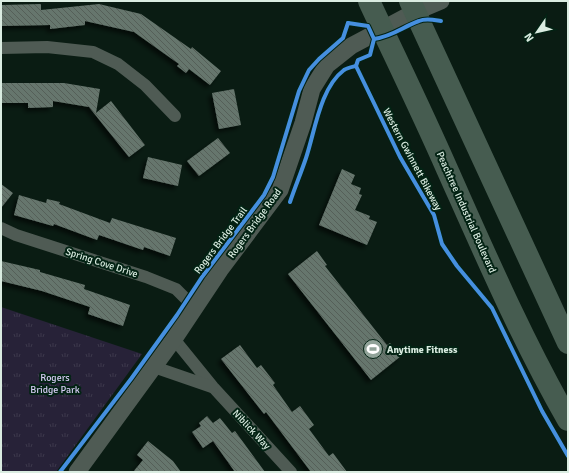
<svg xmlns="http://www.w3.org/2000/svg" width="569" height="473" font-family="Signika,sans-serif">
<defs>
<pattern id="grass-tufts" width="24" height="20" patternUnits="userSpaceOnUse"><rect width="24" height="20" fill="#272238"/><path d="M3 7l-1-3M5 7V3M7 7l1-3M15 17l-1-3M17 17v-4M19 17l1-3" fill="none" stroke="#3c384b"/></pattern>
<pattern id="building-back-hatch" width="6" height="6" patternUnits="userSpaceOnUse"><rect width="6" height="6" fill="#66766d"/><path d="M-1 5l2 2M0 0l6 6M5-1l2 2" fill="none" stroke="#545e58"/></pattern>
<filter id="shadow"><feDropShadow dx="-3.5" dy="3.5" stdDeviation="2" flood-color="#0009"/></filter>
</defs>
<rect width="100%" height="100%" fill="#0a1c13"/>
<!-- grass -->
<path fill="url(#grass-tufts)" d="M1 307 142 354 56 472H1Z"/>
<!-- building -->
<g fill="url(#building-back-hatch)" filter="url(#shadow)">
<path d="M41 4V10L99 4 141 14 191 49 192 47 221 71 210 85 189 69 186 73 177 66 179 64 134 32 85 21V25L50 29V25L2 26V5Z"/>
<path d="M1 83H64L100 89 96 113 111 101 145 145 129 157 89 107 53 101V107L28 108V103H1Z"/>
<path d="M234 89 241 125 219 129 212 93Z"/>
<path d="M218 138 230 153 199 176 187 161Z"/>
<path d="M148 157 182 165 178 186 143 178Z"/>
<path d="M342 169 355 175 351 184 361 188 359 194 362 195 355 210 370 216 369 219 377 222 367 245 319 225Z"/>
<path d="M1 184 13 193 1 208Z"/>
<path d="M19 195 46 203 47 199 60 202 59 204 110 223 112 218 176 238 170 256 144 247 143 250 99 235 97 240 54 224 53 226 14 215Z"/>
<path d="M317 251 327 265 325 266 387 345 390 343 401 356 371 380 288 274Z"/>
<path d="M1 261 40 270V272L85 285 84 289 130 305 123 326 88 314 90 307 42 291 1 281Z"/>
<path d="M240 345 257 368 261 365 275 383 273 385 292 412 300 406 314 425 309 429 329 456 333 453 347 472H311L266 412 264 414 221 359Z"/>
<path d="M207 416 213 423 220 418 232 433 235 431 265 472H235L213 441 203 448 192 432 201 426 199 423Z"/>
<path d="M148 441 173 461 181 472H133L143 460 137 455Z"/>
</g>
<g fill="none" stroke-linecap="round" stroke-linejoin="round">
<!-- street -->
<g stroke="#4f5b54" stroke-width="12">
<path d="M1 48 47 47 93 52 118 64 145 85 175 116"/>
<path d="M1 228 16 235 146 277 176 289 195 308"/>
<path d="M174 339 213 387 291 472"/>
<path d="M154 367 212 387"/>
</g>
<!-- secondary -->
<path stroke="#4f5b54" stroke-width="17" d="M77 472 174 339 220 270 280 190 303 123 312 89 327 65 351 46 415 12 441 1"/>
<!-- highway -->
<g stroke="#465c50" stroke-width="22">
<path d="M369 1C395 57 422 112 447 169 485 254 522 340 568 420"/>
<path d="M410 1 568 343"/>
</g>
<defs>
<g id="cycleway">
<path d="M348 23 368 26 374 39 370 55 358 60 356 66"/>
<path d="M374 39C394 36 402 27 419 21 426 18 434 20 441 21"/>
<path d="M290 202C295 187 301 173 306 158 315 131 320 88 344 70 347 68 352 67 356 66L400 157 434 215 442 244 457 266 492 308 542 411 568 456"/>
<path d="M60 472 131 379 177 315 202 277 264 195 273 177 299 91 309 70 319 59 343 38 348 23"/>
</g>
</defs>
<!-- cycleway casing -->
<use href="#cycleway" stroke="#032314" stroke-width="6"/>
<!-- cycleway -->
<use href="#cycleway" stroke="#468fdf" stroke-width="4"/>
</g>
<!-- icons -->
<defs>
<symbol id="stadium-disc" viewBox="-11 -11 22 22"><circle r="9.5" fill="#91a399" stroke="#032314"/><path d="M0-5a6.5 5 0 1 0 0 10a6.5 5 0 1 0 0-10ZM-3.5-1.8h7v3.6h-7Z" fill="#fff"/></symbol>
</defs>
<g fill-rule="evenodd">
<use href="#stadium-disc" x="362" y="338" width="22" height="22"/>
</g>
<g text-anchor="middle" stroke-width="4" stroke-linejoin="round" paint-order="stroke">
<!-- street labels -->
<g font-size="10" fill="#daece1" stroke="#032314">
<text transform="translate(413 159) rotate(62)" y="4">Western Gwinnett Bikeway</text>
<text transform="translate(467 212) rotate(66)" y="4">Peachtree Industrial Boulevard</text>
<text transform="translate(254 223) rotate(-54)" y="4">Rogers Bridge Road</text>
<text transform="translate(220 240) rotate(-53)" y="4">Rogers Bridge Trail</text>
<text transform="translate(102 262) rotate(18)" y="4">Spring Cove Drive</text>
<text transform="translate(252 429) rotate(47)" y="4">Niblick Way</text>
</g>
<!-- poi labels -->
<g font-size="10" font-weight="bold" fill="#daece1" stroke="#032314" text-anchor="start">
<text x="387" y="353">Anytime Fitness</text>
</g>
<!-- park labels -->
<g font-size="10" fill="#d7cdf5" stroke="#032314">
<text x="55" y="381">Rogers<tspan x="55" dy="12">Bridge Park</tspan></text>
</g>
</g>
<!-- border -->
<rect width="569" height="473" fill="none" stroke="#daece1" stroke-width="4"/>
<!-- north arrow -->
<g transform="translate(537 32) rotate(236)" stroke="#032314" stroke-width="3" paint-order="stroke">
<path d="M0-3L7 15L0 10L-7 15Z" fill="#daece1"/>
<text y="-6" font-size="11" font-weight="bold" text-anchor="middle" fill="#daece1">N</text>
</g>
</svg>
